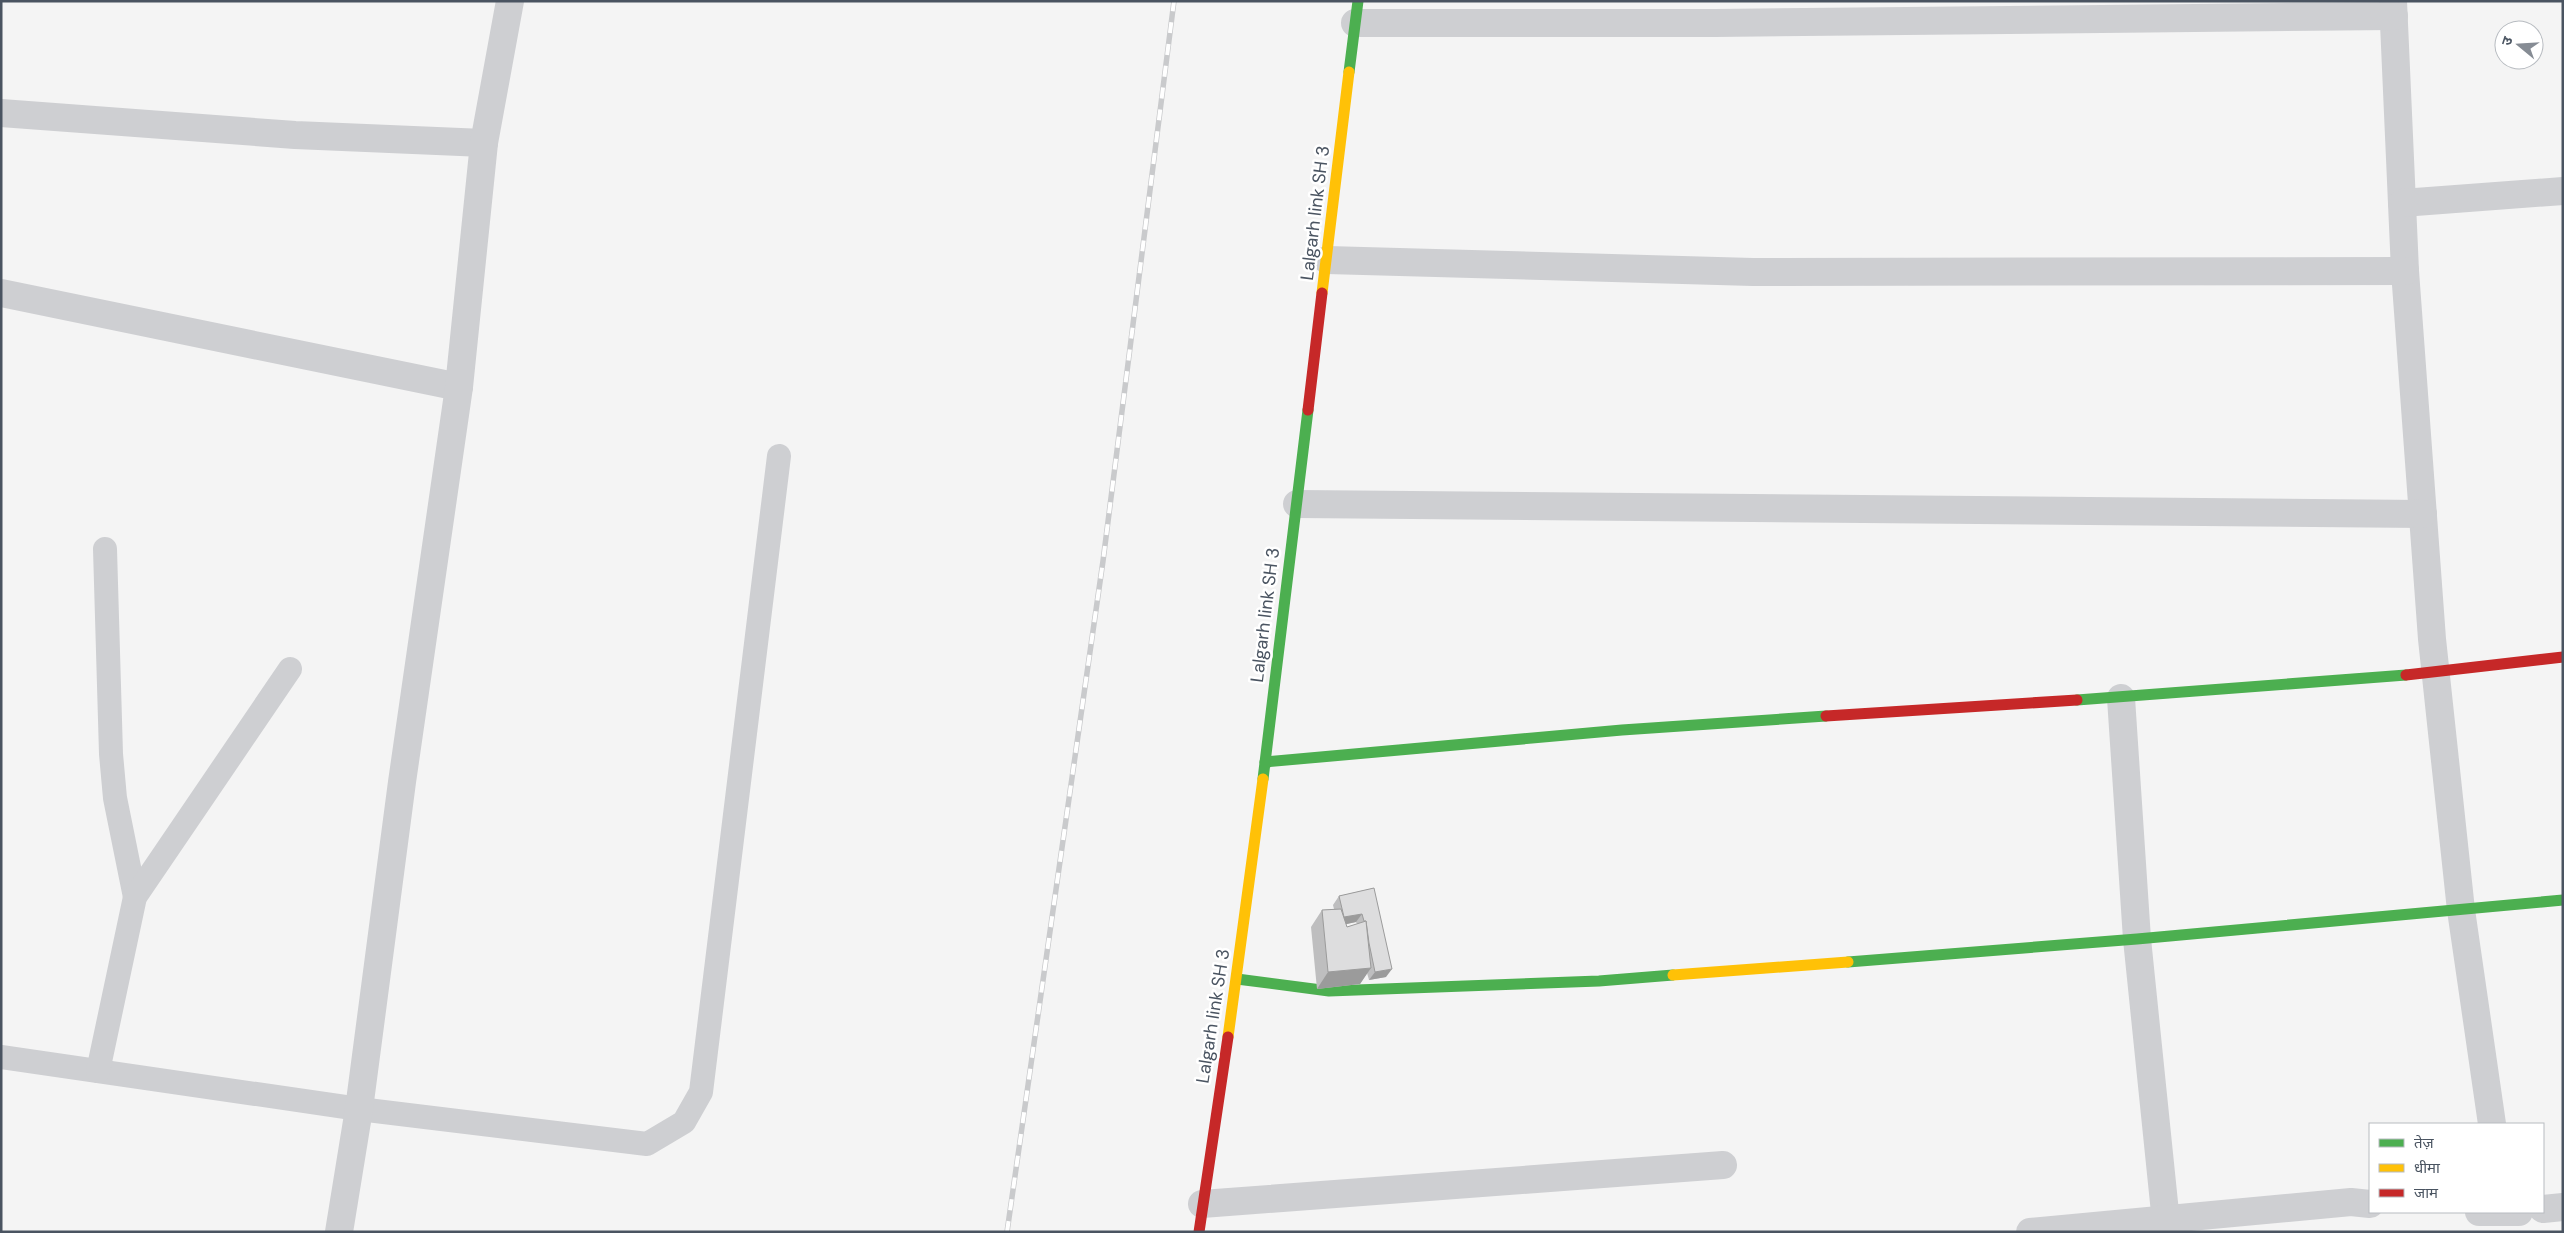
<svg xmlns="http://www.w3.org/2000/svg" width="2564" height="1233" font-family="'DM Sans','Noto Sans Devanagari',sans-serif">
<rect width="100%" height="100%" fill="#f4f4f4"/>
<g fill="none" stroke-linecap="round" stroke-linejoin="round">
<!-- lane -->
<g stroke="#cecfd2" stroke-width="24">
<path d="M105 549 111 754 115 798 135 897"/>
<path d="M1 1057 359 1109 647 1144 684 1122 701 1092 779 456"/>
<path d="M98 1071 135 897 290 669"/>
</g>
<!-- street -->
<g stroke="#cecfd2" stroke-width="28">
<path d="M2393 1 2405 271 2432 639 2461 910 2492 1124"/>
<path d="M1355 23H1715L2394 16"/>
<path d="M1 113 295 135 484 143"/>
<path d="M2402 203 2563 191"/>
<path d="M1327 260 1753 272 2405 271"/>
<path d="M1 293 459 387"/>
<path d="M1297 504 2423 514"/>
<path d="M2121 698 2137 939 2167 1232"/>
<path d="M1202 1204 1723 1165"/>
<path d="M2543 1209 2563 1207"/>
<path d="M2479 1212H2519"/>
<path d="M339 1232 359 1109 402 782 459 387 484 143 510 1"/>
<path d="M2030 1232 2351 1202 2370 1204"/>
</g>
<!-- fast -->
<g stroke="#4caf50" stroke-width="11">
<path d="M1349 72 1358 1"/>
<path d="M2077 700 2406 675"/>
<path d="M1265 762 1622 730 1826 716"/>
<path d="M1263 779 1308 410"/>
<path d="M1848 962 2137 939 2563 900"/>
<path d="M1237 979 1329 991 1599 981 1673 975"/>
</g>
<!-- slow -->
<g stroke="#ffc107" stroke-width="11">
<path d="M1322 293 1349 72"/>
<path d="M1673 975 1848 962"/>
<path d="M1228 1037 1263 779"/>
</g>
<!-- jam -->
<g stroke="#c62828" stroke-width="11">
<path d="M1308 410 1322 293"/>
<path d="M2406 675 2563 657"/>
<path d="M1826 716 2077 700"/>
<path d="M1199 1232 1228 1037"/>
</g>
<defs>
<path id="rail" d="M1007 1232 1103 561 1174 1"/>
</defs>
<!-- rail casing -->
<use href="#rail" stroke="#c9cacc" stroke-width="5.5"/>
<!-- rail -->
<use href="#rail" stroke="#fff" stroke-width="4" stroke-dasharray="11" stroke-linecap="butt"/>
</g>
<!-- wall -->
<path fill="#bebebf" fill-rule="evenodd" d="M1374 888 1386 977 1369 980 1367 973 1360 984 1317 989 1311 927 1322 910 1334 909 1333 905 1339 896ZM1356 922 1357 924 1347 927 1346 924Z"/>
<!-- shaded-wall -->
<g fill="#9b9b9b">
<path d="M1362 914 1356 922 1338 926 1344 917Z"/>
<path d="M1371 968 1360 984 1317 989 1328 972Z"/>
<path d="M1392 969 1386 977 1369 980 1375 972Z"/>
</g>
<!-- building -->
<g fill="#ddddde" stroke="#9b9b9b">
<path d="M1374 888 1392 969 1375 972 1369 943 1366 921H1364L1362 914 1344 917 1339 896Z"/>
<path d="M1341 909 1347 927 1366 921 1371 968 1328 972 1322 910Z"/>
</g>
<g text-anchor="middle" stroke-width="5" stroke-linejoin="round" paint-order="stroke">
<!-- street labels -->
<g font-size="18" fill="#4a5461" stroke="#fff">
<text transform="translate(1315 213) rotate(-83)" y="6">Lalgarh link SH 3</text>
<text transform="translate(1265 615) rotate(-83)" y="6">Lalgarh link SH 3</text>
<text transform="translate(1213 1016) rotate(-81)" y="6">Lalgarh link SH 3</text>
</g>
</g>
<!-- border -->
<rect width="2564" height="1233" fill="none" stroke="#4a5461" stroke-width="5"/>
<!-- legend -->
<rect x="2369" y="1123" width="175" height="90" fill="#ffffff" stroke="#b7bbc0"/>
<rect x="2379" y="1139" width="25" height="8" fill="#4caf50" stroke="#b7bbc0"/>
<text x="2414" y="1148" font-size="15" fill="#4a5461">तेज़</text>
<rect x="2379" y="1164" width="25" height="8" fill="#ffc107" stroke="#b7bbc0"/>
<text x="2414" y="1173" font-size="15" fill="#4a5461">धीमा</text>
<rect x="2379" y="1189" width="25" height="8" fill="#c62828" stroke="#b7bbc0"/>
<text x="2414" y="1198" font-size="15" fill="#4a5461">जाम</text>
<!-- north arrow -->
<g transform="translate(2519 45) rotate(288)"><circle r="24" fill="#ffffff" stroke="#b7bbc0"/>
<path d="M0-4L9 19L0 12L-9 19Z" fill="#868c94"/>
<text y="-8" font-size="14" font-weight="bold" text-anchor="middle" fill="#4a5461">उ</text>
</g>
</svg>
